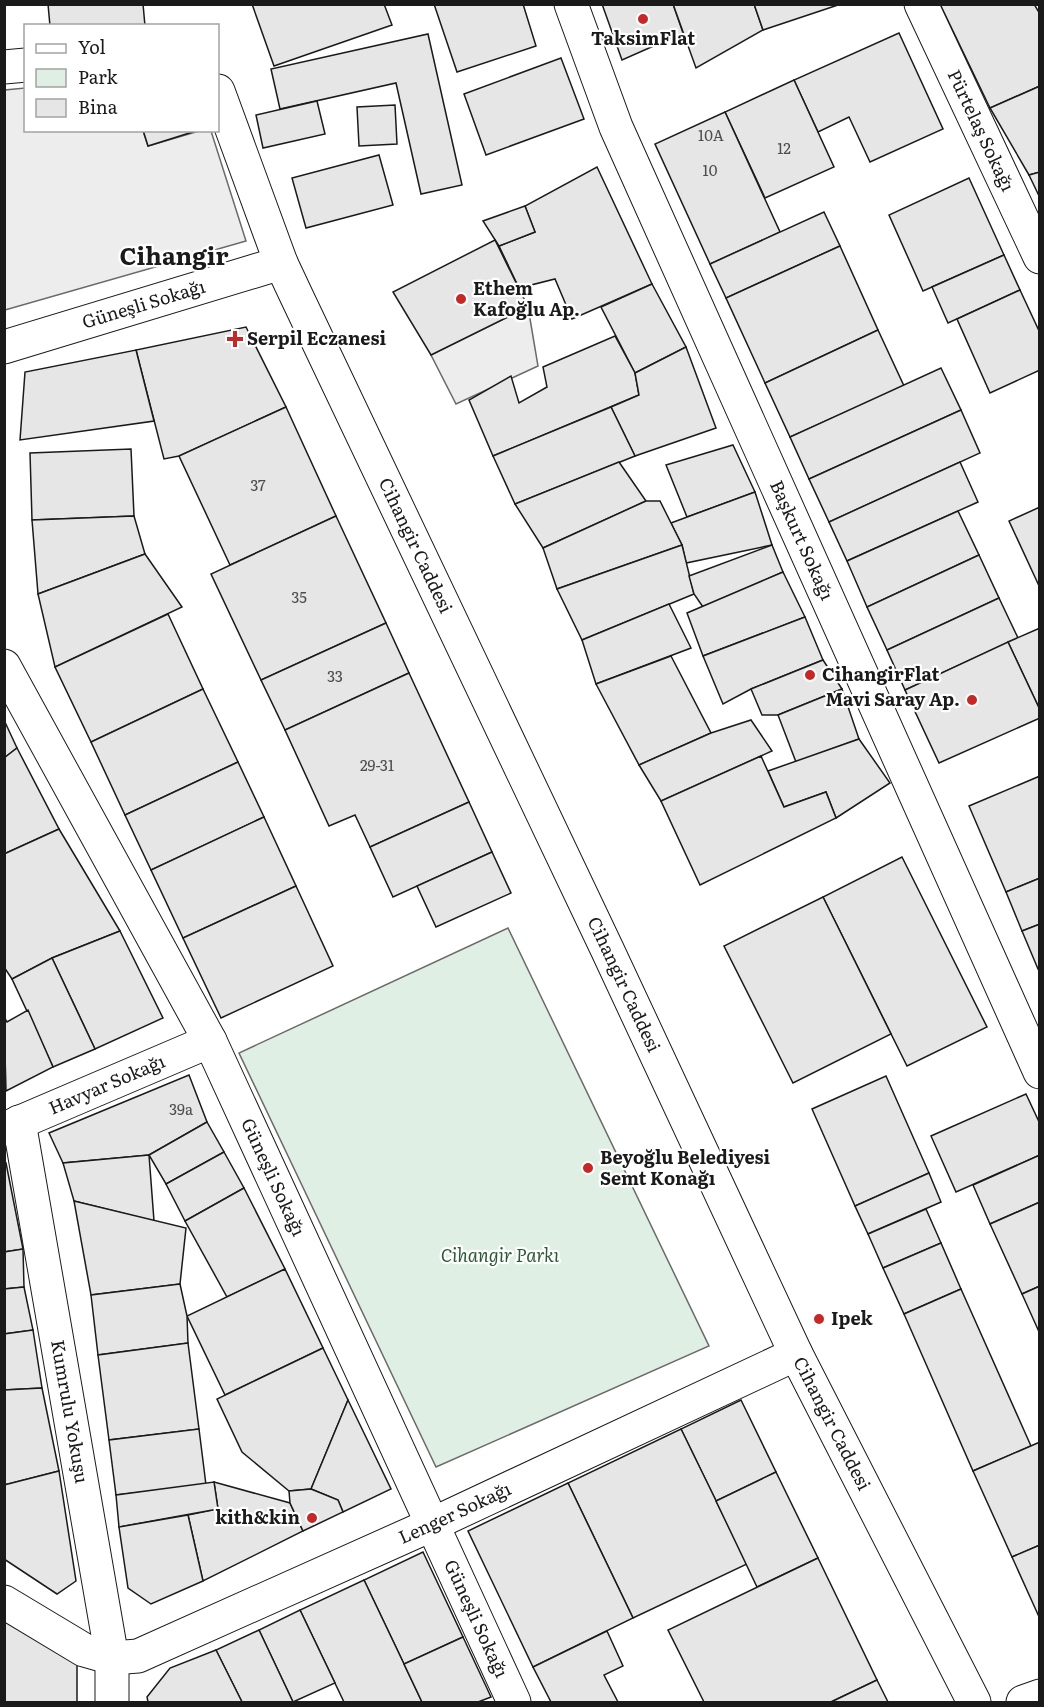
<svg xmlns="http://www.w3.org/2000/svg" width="1044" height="1707" font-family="Literata,serif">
<rect width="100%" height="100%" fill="#fff"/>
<!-- green -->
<path fill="#e0efe3" stroke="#6a6a6a" stroke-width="1.5" d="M508 928 709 1346 436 1467 239 1053Z"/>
<!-- parking -->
<g fill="#ededed" stroke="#6a6a6a" stroke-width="1.5">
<path d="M25 88 26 130 143 131 148 146 199 131H211L246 241 5 310V90Z"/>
<path d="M528 307 538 366 456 404 431 355Z"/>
</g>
<!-- building -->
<g fill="#e6e6e6" stroke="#1a1a1a" stroke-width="1.5">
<path d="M48 4H143L145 26H50Z"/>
<path d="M252 4H384L392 25 274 66Z"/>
<path d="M434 4H523L536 46 457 72Z"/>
<path d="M602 4H673L683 33 622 60Z"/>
<path d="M673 4H754L763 30 696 68Z"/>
<path d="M754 4H841L763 30Z"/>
<path d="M940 4H1034L1040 14V86L990 108Z"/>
<path d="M899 33 943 129 870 162 849 117 818 132 794 80Z"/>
<path d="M428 34 462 185 421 194 396 83 280 109 271 69Z"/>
<path d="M561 58 584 119 486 155 464 94Z"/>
<path d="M794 80 834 167 765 198 725 112Z"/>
<path d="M1040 86V172L1029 175 990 108Z"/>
<path d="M317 101 325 134 263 148 256 115Z"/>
<path d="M395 105 397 144 359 146 357 107Z"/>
<path d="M725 112 780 232 710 264 655 144Z"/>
<path d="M143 130H199L148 146Z"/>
<path d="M379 155 393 205 306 228 292 178Z"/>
<path d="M597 167 652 284 572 319 555 279 519 288 499 246 535 232 525 206Z"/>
<path d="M1040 172V198L1029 175Z"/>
<path d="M969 178 1004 255 923 291 889 215Z"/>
<path d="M525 206 535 232 499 246 483 221Z"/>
<path d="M824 212 840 246 726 298 710 264Z"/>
<path d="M495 240 528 307 431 355 393 292Z"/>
<path d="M840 246 878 330 765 383 726 298Z"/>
<path d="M1004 255 1020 290 948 323 932 287Z"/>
<path d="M652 284 686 347 635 373 601 307Z"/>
<path d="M1020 290 1040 333V370L990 393 957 319Z"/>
<path d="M246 327 286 407 179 456 164 459 136 350Z"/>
<path d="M878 330 904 386 790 437 765 383Z"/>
<path d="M615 336 635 373 639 395 493 456 469 400 511 376 519 403 547 387 543 367Z"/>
<path d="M686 347 716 428 635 456 611 407 639 395 635 373Z"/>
<path d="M136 350 154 421 20 440 25 372Z"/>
<path d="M941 368 961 410 809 479 790 437Z"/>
<path d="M286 407 336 516 230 565 179 456Z"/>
<path d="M611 407 635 456 515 504 493 456Z"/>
<path d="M961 410 980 453 829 522 809 479Z"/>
<path d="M733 445 755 492 687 517 666 465Z"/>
<path d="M131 449 134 516 32 520 30 453Z"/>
<path d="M619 462 646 501 543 548 515 504Z"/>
<path d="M960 462 978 502 847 561 829 522Z"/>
<path d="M755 492 772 545 686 563 682 545 671 523Z"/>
<path d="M646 501H660L682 545 557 589 543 548Z"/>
<path d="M1040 507V588L1009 521Z"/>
<path d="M958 511 979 555 867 607 847 561Z"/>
<path d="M134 516 145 554 38 594 32 520Z"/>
<path d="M336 516 386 623 261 680 211 574Z"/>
<path d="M682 545 694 594 582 640 557 589Z"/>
<path d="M772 545 783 572 703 607 694 594 689 576Z"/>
<path d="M145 554 182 607 55 667 38 594Z"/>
<path d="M979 555 999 598 887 650 867 607Z"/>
<path d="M783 572 805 617 703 656 687 613Z"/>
<path d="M999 598 1018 638 905 690 887 650Z"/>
<path d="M669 604 691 648 596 684 582 640Z"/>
<path d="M168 614 203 689 91 742 55 667Z"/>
<path d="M805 617 823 660 751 689 723 704 703 656Z"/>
<path d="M386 623 409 673 285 730 261 680Z"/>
<path d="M1040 628V710L1008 642Z"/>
<path d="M1008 642 1040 710V718L939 763 905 690Z"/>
<path d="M671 656 711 733 639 765 596 684Z"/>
<path d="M823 660 842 689 778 715H762L751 689Z"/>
<path d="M409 673 469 802 370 847 355 815 329 826 285 730Z"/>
<path d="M203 689 238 762 125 815 91 742Z"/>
<path d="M842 689 859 739 796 762 778 715Z"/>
<path d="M4 720 17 748 4 758Z"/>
<path d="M751 720 772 751 661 801 639 765 711 733Z"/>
<path d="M859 739 890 783 836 818 826 792 784 807 768 771Z"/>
<path d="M17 748 59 829 4 854V758Z"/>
<path d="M761 756 784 807 826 792 836 818 700 885 661 801Z"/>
<path d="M238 762 264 817 151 870 125 815Z"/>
<path d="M1040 776V878L1006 892 969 806Z"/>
<path d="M469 802 492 852 393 897 370 847Z"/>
<path d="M264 817 296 886 183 938 151 870Z"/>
<path d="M59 829 120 931 52 958 12 979 4 967V854Z"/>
<path d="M492 852 511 893 436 927 417 886Z"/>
<path d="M902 857 987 1027 907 1066 823 897Z"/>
<path d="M1040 878V924L1022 931 1006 892Z"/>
<path d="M296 886 333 966 221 1018 183 938Z"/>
<path d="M823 897 891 1034 793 1083 724 946Z"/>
<path d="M1040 924V968L1038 969 1022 931Z"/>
<path d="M120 931 163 1018 95 1049 52 958Z"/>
<path d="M52 958 95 1049 53 1067 12 979Z"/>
<path d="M28 1010 53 1067 6 1091 4 1017 7 1022Z"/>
<path d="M189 1075 207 1122 149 1155 63 1163 49 1133Z"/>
<path d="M886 1076 929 1173 855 1206 812 1109Z"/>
<path d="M1026 1094 1040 1124V1155L956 1192 931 1136Z"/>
<path d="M207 1122 224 1152 166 1184 149 1155Z"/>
<path d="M224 1152 244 1188 185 1221 166 1184Z"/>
<path d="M149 1155 154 1221 74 1201 63 1163Z"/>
<path d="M1040 1155V1202L990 1224 973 1185Z"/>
<path d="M6 1163 23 1249 4 1252V1164Z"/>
<path d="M929 1173 941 1202 868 1234 855 1206Z"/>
<path d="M244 1188 285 1269 227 1297 185 1221Z"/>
<path d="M74 1201 186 1228 180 1284 91 1295Z"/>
<path d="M1040 1202V1286L1022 1294 990 1224Z"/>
<path d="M926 1209 941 1243 883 1268 868 1234Z"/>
<path d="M941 1243 961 1289 904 1314 883 1268Z"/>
<path d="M23 1249 24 1287 4 1289V1252Z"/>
<path d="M285 1269 323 1348 225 1395 187 1316Z"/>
<path d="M180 1284 187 1316 188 1343 98 1355 91 1295Z"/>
<path d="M1040 1286V1334L1022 1294Z"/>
<path d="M24 1287 33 1330 4 1334V1289Z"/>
<path d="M961 1289 1031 1446 973 1471 904 1314Z"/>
<path d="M33 1330 42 1388 4 1390V1334Z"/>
<path d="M188 1343 199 1429 109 1440 98 1355Z"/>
<path d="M323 1348 348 1400 311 1489 289 1491 242 1452 217 1399Z"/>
<path d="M42 1388 59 1471 4 1485V1390Z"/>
<path d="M348 1400 391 1489 343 1512 338 1500 311 1489Z"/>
<path d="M741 1400 776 1472 716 1501 681 1429Z"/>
<path d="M199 1429 206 1485 116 1495 109 1440Z"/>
<path d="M681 1429 747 1564 633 1618 568 1483Z"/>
<path d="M1040 1442V1545L1012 1557 973 1471Z"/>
<path d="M59 1471 76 1581 57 1594 4 1559V1485Z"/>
<path d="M776 1472 818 1558 757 1587 716 1501Z"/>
<path d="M214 1482 290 1503 303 1531 203 1581 188 1515 218 1509Z"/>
<path d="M214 1482 218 1509 119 1527 116 1495Z"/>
<path d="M568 1483 633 1618 533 1667 468 1531Z"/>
<path d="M311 1489 338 1500 343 1512 303 1531 290 1503 289 1491Z"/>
<path d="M188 1515 203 1581 151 1604 128 1588 119 1527Z"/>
<path d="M1040 1545V1619L1012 1557Z"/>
<path d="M423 1552 463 1637 404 1664 364 1580Z"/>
<path d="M818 1558 877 1680 831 1702H704L668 1630Z"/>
<path d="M364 1580 404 1664 422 1702H344L300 1610Z"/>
<path d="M300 1610 335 1683 293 1702 259 1630Z"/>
<path d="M4 1621 77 1660V1702H4Z"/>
<path d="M259 1630 293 1702H242L216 1650Z"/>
<path d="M607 1631 623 1666 604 1675 618 1702H551L533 1667Z"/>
<path d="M463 1637 491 1697 478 1702H422L404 1664Z"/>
<path d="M216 1650 242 1702H148L147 1697 170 1668Z"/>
<path d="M877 1680 888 1702H831Z"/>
</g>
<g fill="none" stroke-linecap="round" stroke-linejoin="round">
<defs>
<g id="minor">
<path id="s1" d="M571 4 616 127 1040 1072"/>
<path id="s2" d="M921 4 1040 257"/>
<path d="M4 67 26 65"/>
<path id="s3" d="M218 91 281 263 296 295 607 949 796 1354 974 1702"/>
<path id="s4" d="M4 347 281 263"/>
<path id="s5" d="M4 666 210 1041 514 1702"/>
<path id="s6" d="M19 1122 112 1658V1702"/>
<path id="s7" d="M4 1129 210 1041"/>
<path id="s8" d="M4 1602 84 1650 112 1658 138 1656 433 1524 796 1354"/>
<path d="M1023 1702 1040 1696"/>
</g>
</defs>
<!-- minor casing -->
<use href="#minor" stroke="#1a1a1a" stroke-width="35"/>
<!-- minor -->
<use href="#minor" stroke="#fff" stroke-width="33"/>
</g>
<!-- markers -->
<g fill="#c62828" stroke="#fff" stroke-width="2">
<circle cx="643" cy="19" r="6"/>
<circle cx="461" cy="299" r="6"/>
<path d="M232 330h6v6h6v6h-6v6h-6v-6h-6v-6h6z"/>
<circle cx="810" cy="675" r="6"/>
<circle cx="972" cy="700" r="6"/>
<circle cx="588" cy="1168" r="6"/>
<circle cx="819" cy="1319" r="6"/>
<circle cx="312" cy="1518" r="6"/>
</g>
<g text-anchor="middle" stroke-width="4.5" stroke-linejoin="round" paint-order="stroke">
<!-- number labels -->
<g font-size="15" fill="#4d4d4d">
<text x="711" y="141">10A</text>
<text x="784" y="154">12</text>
<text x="710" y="176">10</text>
<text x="258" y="491">37</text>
<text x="299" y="603">35</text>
<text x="335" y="682">33</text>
<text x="377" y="771">29-31</text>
<text x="181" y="1115">39a</text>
</g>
<!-- poi labels -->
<g font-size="18" font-weight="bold" fill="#1a1a1a" stroke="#fff" text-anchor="start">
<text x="643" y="45" text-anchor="middle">TaksimFlat</text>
<text x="473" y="295">Ethem<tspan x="473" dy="21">Kafoğlu Ap.</tspan></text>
<text x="247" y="345">Serpil Eczanesi</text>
<text x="822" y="681">CihangirFlat</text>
<text x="960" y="706" text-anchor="end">Mavi Saray Ap.</text>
<text x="600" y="1164">Beyoğlu Belediyesi<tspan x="600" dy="21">Semt Konağı</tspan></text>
<text x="831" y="1325">Ipek</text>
<text x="300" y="1524" text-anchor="end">kith&amp;kin</text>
</g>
<!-- street labels -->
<g font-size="18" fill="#1a1a1a" stroke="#fff">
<text dy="6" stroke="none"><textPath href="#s2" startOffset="140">Pürtelaş Sokağı</textPath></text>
<text dy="6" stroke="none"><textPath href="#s4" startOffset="146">Güneşli Sokağı</textPath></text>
<text dy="6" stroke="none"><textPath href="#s1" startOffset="584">Başkurt Sokağı</textPath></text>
<text dy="6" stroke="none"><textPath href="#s3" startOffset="496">Cihangir Caddesi</textPath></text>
<text dy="6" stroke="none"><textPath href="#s3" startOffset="982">Cihangir Caddesi</textPath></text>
<text dy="6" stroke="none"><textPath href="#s7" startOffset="112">Havyar Sokağı</textPath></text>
<text dy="6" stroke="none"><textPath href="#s5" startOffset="578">Güneşli Sokağı</textPath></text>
<text dy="6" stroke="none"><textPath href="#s6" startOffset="294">Kumrulu Yokuşu</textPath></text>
<text dy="6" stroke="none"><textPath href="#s3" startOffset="1468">Cihangir Caddesi</textPath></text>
<text dy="6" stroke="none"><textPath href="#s8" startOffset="496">Lenger Sokağı</textPath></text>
<text dy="6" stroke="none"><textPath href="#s5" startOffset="1064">Güneşli Sokağı</textPath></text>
</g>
<!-- park labels -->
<g font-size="18" font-style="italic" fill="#2b5a34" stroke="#fff">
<text x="500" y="1262">Cihangir Parkı</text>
</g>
<!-- district labels -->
<g font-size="24" font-weight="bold" fill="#1a1a1a" stroke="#fff">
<text x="174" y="265">Cihangir</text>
</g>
</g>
<!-- border -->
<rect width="1044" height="1707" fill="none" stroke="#1a1a1a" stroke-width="12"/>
<!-- legend -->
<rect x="24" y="24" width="195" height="108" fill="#ffffff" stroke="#a3a3a3" stroke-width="1.5"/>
<rect x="36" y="44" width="30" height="9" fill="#ffffff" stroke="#a3a3a3" stroke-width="1.5"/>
<text x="78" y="54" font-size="18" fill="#1a1a1a">Yol</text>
<rect x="36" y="69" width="30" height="18" fill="#e0efe3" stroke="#a3a3a3" stroke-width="1.5"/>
<text x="78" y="84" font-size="18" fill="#1a1a1a">Park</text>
<rect x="36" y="99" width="30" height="18" fill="#e6e6e6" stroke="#a3a3a3" stroke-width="1.5"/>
<text x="78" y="114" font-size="18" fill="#1a1a1a">Bina</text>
</svg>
